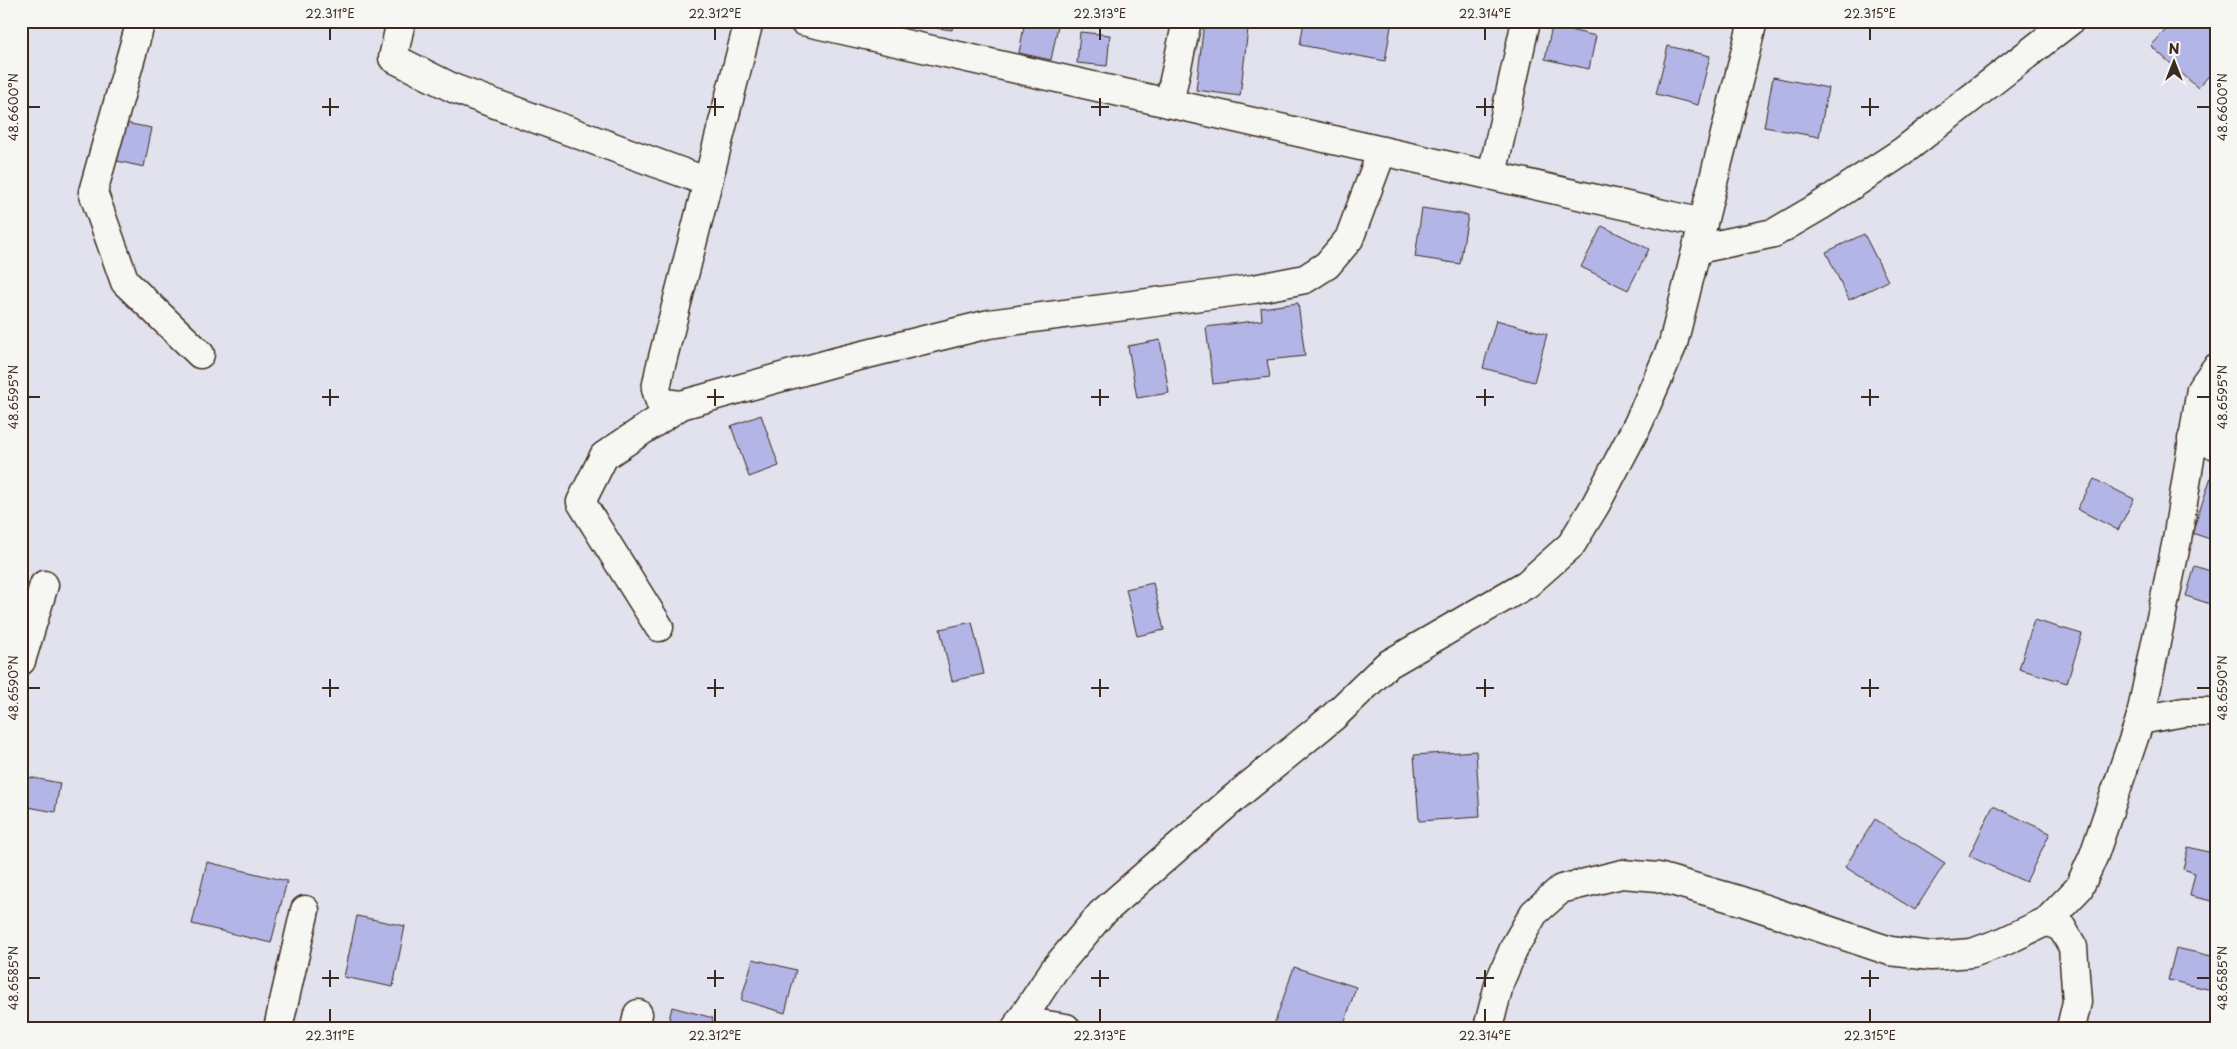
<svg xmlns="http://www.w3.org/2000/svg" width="2237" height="1049" font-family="'Playpen Sans',sans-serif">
<rect width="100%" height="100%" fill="#e2e2ee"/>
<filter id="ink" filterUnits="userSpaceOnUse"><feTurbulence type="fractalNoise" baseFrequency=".02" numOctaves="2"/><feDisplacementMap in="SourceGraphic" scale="10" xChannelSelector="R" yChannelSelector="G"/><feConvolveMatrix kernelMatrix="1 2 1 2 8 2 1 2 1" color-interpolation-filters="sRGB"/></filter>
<g filter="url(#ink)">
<!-- building -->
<g fill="#b2b5e6" stroke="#3b2a1e">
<path d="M910 21H953L952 30 909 24Z"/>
<path d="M1025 21H1059L1051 60 1019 53Z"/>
<path d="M1304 21H1392L1385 61 1300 45Z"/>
<path d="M2174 21H2216V68L2198 88 2151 46Z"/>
<path d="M1204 23 1248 29 1240 96 1196 90Z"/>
<path d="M1552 26 1596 36 1589 69 1545 59Z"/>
<path d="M1080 32 1110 35 1107 66 1077 63Z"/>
<path d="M1668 46 1710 56 1698 105 1656 94Z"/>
<path d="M1773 77 1828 88 1819 137 1764 127Z"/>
<path d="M125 123 152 128 144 167 117 161Z"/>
<path d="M1422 208 1468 215 1460 264 1415 257Z"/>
<path d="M1602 226 1649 249 1628 290 1581 267Z"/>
<path d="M1864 234 1888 281 1849 300 1826 252Z"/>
<path d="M1298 303 1305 356 1267 360 1270 377 1213 384 1206 327 1262 320 1261 308Z"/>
<path d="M1496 320 1547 334 1534 382 1483 368Z"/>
<path d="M1160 340 1169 393 1137 398 1128 346Z"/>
<path d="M761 415 779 466 749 477 731 426Z"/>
<path d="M2211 477 2216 479V541L2192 533Z"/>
<path d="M2094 479 2134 499 2118 530 2077 509Z"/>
<path d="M2195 566 2216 573V606L2186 596Z"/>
<path d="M1153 583 1164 630 1137 636 1126 589Z"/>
<path d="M2034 620 2082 634 2067 683 2019 669Z"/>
<path d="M972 622 984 674 952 681 940 629Z"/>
<path d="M1476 751 1480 817 1419 821 1414 755Z"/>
<path d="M28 777 60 783 55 812 23 806Z"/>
<path d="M1993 806 2050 833 2026 882 1969 856Z"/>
<path d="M1875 819 1945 863 1915 910 1845 867Z"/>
<path d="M2188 847 2216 854V902L2190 896 2195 873 2183 869Z"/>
<path d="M207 862 287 881 271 943 192 924Z"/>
<path d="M357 916 405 926 393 987 344 977Z"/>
<path d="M2176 948 2216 957V991L2168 980Z"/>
<path d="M753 959 796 970 785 1013 741 1000Z"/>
<path d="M1294 967 1356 987 1343 1028H1273Z"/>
<path d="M672 1007 713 1018 711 1028H667Z"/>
</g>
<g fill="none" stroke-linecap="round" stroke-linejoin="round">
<defs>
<g id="minor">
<path d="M141 21 93 192 125 282 200 354"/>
<path d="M401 21 393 58 455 89 708 182"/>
<path d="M749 21 660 369 656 389 660 402 681 405 839 361 989 324 1254 289 1305 279 1327 265 1349 239 1382 151"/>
<path d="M803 21 1703 223"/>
<path d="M1169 103 1187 21"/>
<path d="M1492 175 1526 21"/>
<path d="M1698 249 1774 233 1820 206 1902 152 2070 21"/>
<path d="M2192 439 2216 445"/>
<path d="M659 627 581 502 604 456 681 405"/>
<path d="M21 661 44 585"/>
<path d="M2140 720 2184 712H2216"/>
<path d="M2047 921 2062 928 2073 947 2077 1002 2071 1028"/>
<path d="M1020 1021 1066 1028"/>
<path d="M278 1028 305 910"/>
<path d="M635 1028 638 1014"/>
<path d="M1016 1028 1054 970 1101 914 1158 864 1234 798 1333 717 1387 665 1527 584 1571 545 1596 504 1638 424 1673 344 1753 21"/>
<path d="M1488 1028 1500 981 1515 946 1534 913 1561 889 1622 874 1658 877 1738 900 1890 951 1931 956 1972 953 2005 941 2047 921 2079 888 2094 855 2140 720 2177 540 2201 389 2216 368"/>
</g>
</defs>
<!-- minor casing -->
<use href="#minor" stroke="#3b2a1e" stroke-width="31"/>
<!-- minor -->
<use href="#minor" stroke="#f6f6f2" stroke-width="28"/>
</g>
</g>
<!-- ticks -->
<path fill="none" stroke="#3b2a1e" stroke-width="2" d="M330 28V40M715 28V40M1100 28V40M1485 28V40M1870 28V40M330 98V116M715 98V116M1100 98V116M1485 98V116M1870 98V116M28 107H40M322 107H339M707 107H724M1091 107H1109M1476 107H1494M1861 107H1879M2197 107H2210M330 389V406M715 389V406M1100 389V406M1485 389V406M1870 389V406M28 397H40M322 397H339M707 397H724M1091 397H1109M1476 397H1494M1861 397H1879M2197 397H2210M330 679V697M715 679V697M1100 679V697M1485 679V697M1870 679V697M28 688H40M322 688H339M707 688H724M1091 688H1109M1476 688H1494M1861 688H1879M2197 688H2210M330 970V987M715 970V987M1100 970V987M1485 970V987M1870 970V987M28 978H40M322 978H339M707 978H724M1091 978H1109M1476 978H1494M1861 978H1879M2197 978H2210M330 1009V1022M715 1009V1022M1100 1009V1022M1485 1009V1022M1870 1009V1022"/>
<!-- margin -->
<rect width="2237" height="1049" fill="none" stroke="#f6f6f2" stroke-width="55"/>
<!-- north arrow -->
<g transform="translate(2174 62)" stroke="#f6f6f2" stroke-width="4" paint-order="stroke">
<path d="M0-4L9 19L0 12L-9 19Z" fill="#3b2a1e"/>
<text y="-8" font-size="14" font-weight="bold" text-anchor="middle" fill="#3b2a1e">N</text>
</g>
<rect x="28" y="28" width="2182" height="994" fill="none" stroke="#3b2a1e" stroke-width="2"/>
<g font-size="12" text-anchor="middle" fill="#3b2a1e">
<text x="330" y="18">22.311°E</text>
<text x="715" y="18">22.312°E</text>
<text x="1100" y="18">22.313°E</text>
<text x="1485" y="18">22.314°E</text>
<text x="1870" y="18">22.315°E</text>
<text transform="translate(14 107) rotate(-90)" y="4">48.6600°N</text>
<text transform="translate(2223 107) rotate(-90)" y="4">48.6600°N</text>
<text transform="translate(14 397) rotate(-90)" y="4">48.6595°N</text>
<text transform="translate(2223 397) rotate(-90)" y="4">48.6595°N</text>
<text transform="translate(14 688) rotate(-90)" y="4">48.6590°N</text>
<text transform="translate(2223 688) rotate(-90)" y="4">48.6590°N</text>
<text transform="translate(14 978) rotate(-90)" y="4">48.6585°N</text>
<text transform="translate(2223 978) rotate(-90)" y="4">48.6585°N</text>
<text x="330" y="1040">22.311°E</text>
<text x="715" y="1040">22.312°E</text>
<text x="1100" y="1040">22.313°E</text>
<text x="1485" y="1040">22.314°E</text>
<text x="1870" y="1040">22.315°E</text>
</g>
</svg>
